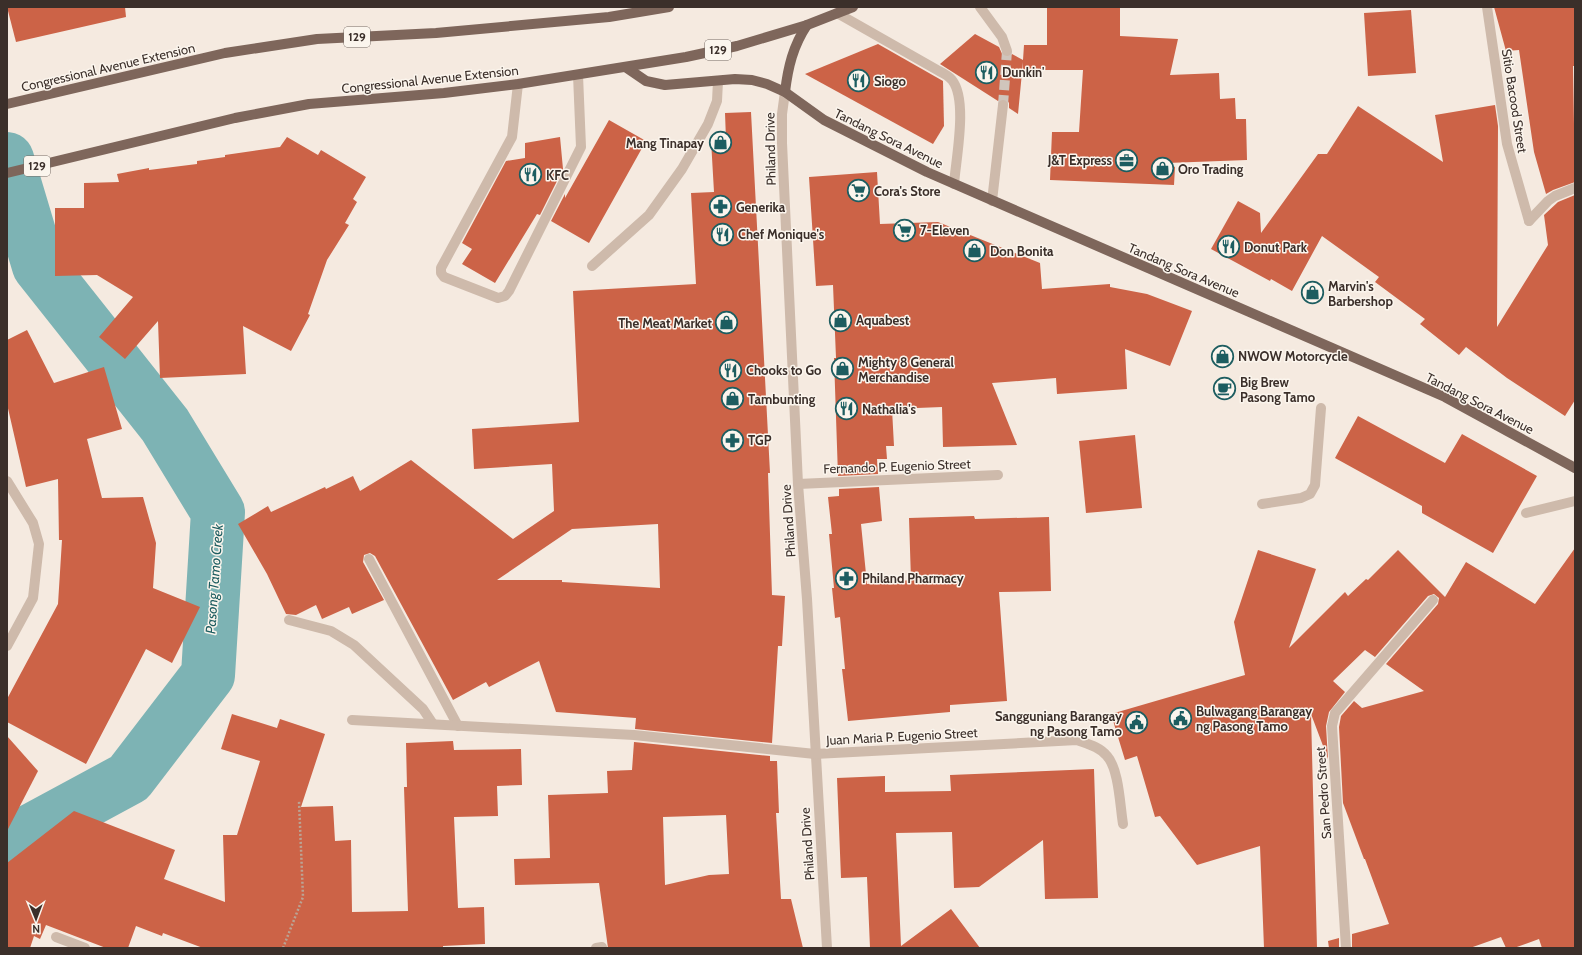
<svg xmlns="http://www.w3.org/2000/svg" width="1582" height="955" font-family="Cabin,sans-serif">
<rect width="100%" height="100%" fill="#f5eae0"/>
<g fill="none" stroke-linecap="round" stroke-linejoin="round">
<!-- river -->
<path stroke="#7db3b4" stroke-width="54" d="M7 159 39 266 165 425 218 512 208 675 129 778 7 844"/>
</g>
<!-- building -->
<g fill="#cc6347" fill-rule="evenodd">
<path d="M7 7H125L126 17 16 42Z"/>
<path d="M1047 7H1120V36L1178 39 1170 75 1219 73 1220 99 1235 98 1236 119H1246L1247 160 1167 163 1175 167 1174 185 1050 180 1052 132H1079L1083 70H1023V62L1018 114 1009 108V103L1007 100 1001 99 998 101 940 64 975 34 999 47 1003 56 1009 57 1012 54 1023 60 1024 45H1047Z"/>
<path d="M1494 7H1575V66H1573L1575 182 1553 190 1546 194 1534 152 1519 50 1506 51Z"/>
<path d="M1411 10 1416 73 1368 76 1364 13Z"/>
<path d="M878 44 943 81 944 126 933 144 805 74Z"/>
<path d="M1495 105 1498 126 1497 327 1548 245 1544 215 1558 202 1575 195V400L1565 416 1507 378 1466 347 1459 355 1420 324 1425 319 1375 282 1379 277 1322 236 1292 291 1271 279 1270 281 1211 249 1238 201 1260 213 1261 233 1318 154H1327L1358 106 1443 162 1435 115Z"/>
<path d="M751 112 770 473H768L772 595 785 596 782 646H778L772 743 635 729 636 718 556 712 539 661 489 687 486 682 453 700 375 556 370 553 364 555 363 562 384 600 352 614 349 607 322 619 316 605 296 615 286 614 267 574 238 524 268 506 271 512 325 487 326 489 353 476 360 491 411 460 513 539 554 511 552 464 474 469 472 429 579 422 573 291 696 284 691 193 714 192 711 140H726L725 113ZM658 524 660 588 562 582V580H497L572 529Z"/>
<path d="M609 120 646 141 589 243 551 221 565 194V198Z"/>
<path d="M287 137 318 155 321 150 366 177 353 199 357 202 345 223 349 225 327 260 308 314 310 315 291 351 243 326 246 374 160 378 158 321 125 359 99 337 133 297 97 275 55 276V208H84V183L119 182 117 174 149 168V170L197 164V161L225 157V155L280 147Z"/>
<path d="M560 137 563 169 540 215 537 214 495 283 462 264 472 249 462 243 506 161 525 158V143Z"/>
<path d="M877 172 880 224 938 222 1040 263 1042 289 1110 284V287L1147 294 1192 311 1170 366 1125 349 1127 389 1057 394 1056 378 992 383 1017 445 943 447 942 407 892 409 894 446H886L887 459H877L878 474 838 476 834 358H836L833 285 816 286 809 177Z"/>
<path d="M27 330 54 383 104 367 122 429 87 439 102 498 143 497 156 543 153 588 200 607 172 663 146 649 86 764 7 722V699L58 604 62 540H59L58 479 26 487 7 404V340Z"/>
<path d="M1358 416 1445 463 1462 434 1537 476 1493 553 1422 513V506L1335 458Z"/>
<path d="M1135 435 1142 508 1086 513 1079 441Z"/>
<path d="M879 487 882 521 861 524 867 584 911 580 909 518 974 516 975 519 1049 517 1051 591 999 592 1007 701 950 705V712L848 721 842 669H845L840 617 835 618 832 588H834L829 534H832L828 497 839 496V489Z"/>
<path d="M1575 548V948H1542L1539 939 1514 948H1506L1501 937 1470 948H1352V934L1389 924 1365 859H1364L1343 803 1339 727 1341 716 1354 701 1362 708 1424 691 1386 664 1438 604 1439 598 1434 594 1428 596 1375 657 1365 650 1333 681 1345 692 1329 712 1326 726 1328 759 1311 714 1317 948H1264L1260 846 1197 865 1160 816 1155 817 1137 756 1125 760 1111 714 1245 675 1234 622 1258 550 1316 569 1289 648 1345 592 1348 596 1366 579 1368 580 1398 550 1445 597 1466 562 1535 604Z"/>
<path d="M232 714 277 728 280 719 325 734 301 807 333 806 335 841 351 840 352 912 408 911 404 787H407L406 743 453 741 454 750 521 749 522 785 497 786 498 816 454 817 458 908 484 907 485 944 443 946V948H203L163 933 162 936 136 926 128 948H106L46 925 40 939 34 936 30 948H7V863L74 811 175 850 164 879 225 902 223 835H237L260 761 221 749Z"/>
<path d="M7 736 38 771 7 831Z"/>
<path d="M634 742 770 756V761H777L779 813H776L781 899H791L803 948H608L599 883 515 885 514 859 550 858 548 795 608 793 607 771 632 770ZM726 815 729 874 709 875 665 885 663 817Z"/>
<path d="M1094 769 1098 898 1045 899 1043 840 979 887 954 888 952 832 896 833 901 946 951 909 980 948H870L867 877 841 878 837 778 885 776V792L951 791 950 775Z"/>
<path d="M1339 938V948H1329L1328 941Z"/>
</g>
<g fill="none" stroke-linecap="round" stroke-linejoin="round">
<!-- minor-tunnel -->
<path stroke="#d0c5bc" stroke-width="10" stroke-dasharray="10 5" stroke-linecap="butt" d="M1003 105 1007 51"/>
<!-- path -->
<path stroke="#baa495" stroke-width="2.5" stroke-dasharray="2 2" stroke-linecap="butt" d="M283 948 303 897 299 801"/>
<!-- minor -->
<g stroke="#cebaab" stroke-width="10">
<path d="M980 7 1002 37 1007 51"/>
<path d="M1487 7 1507 144 1529 221"/>
<path d="M837 13 939 71C943 73 949 76 952 80 968 100 956 158 954 184"/>
<path d="M518 84 512 137 441 268V273L444 277 498 298 505 296 509 291 581 147 578 75"/>
<path d="M785 92 782 114V143L798 484 807 599 827 948"/>
<path d="M992 201 1003 105"/>
<path d="M1529 221 1548 201 1555 196 1575 188"/>
<path d="M592 266 649 215 682 169 708 124 717 101 718 81"/>
<path d="M7 481 33 523 39 544 33 598 7 646"/>
<path d="M798 484 998 475"/>
<path d="M1262 504 1301 498 1310 494 1315 485 1321 408"/>
<path d="M1526 513 1575 501"/>
<path d="M369 559 458 726"/>
<path d="M289 620 331 631 354 645 423 709 433 724"/>
<path d="M352 720 634 735 815 754 1077 740C1088 744 1100 747 1107 756 1119 769 1120 806 1123 824"/>
<path d="M56 937 85 948"/>
<path d="M596 948 602 947"/>
<path d="M1346 948 1332 726 1335 713 1433 600"/>
</g>
<!-- major -->
<g stroke="#7e665b" stroke-width="10">
<path d="M627 68 646 81 665 85 735 79 752 80 767 84 785 92 824 120 927 172 1445 397 1575 468"/>
<path d="M785 92C788 67 793 46 807 25"/>
<path d="M7 104 225 53 317 39 436 33 609 17 669 7"/>
<path d="M7 173 235 118 309 104 444 93 518 84 686 57 737 46 807 25 853 7"/>
</g>
</g>
<!-- icons -->
<defs>
<symbol id="restaurant-ring" viewBox="-11 -11 22 22"><circle r="9.5" fill="#fbf5ed" stroke="#1d5d60" stroke-width="1.5"/><path d="M-5-6h1v4h1v-4h1v4h1v-4h1v5L-1.5 .5V6h-2V.5L-5-1ZM5-6V6H3V1.5H1.5Q1.5-4 5-6Z" fill="#1d5d60"/></symbol>
<symbol id="shop-ring" viewBox="-11 -11 22 22"><circle r="9.5" fill="#fbf5ed" stroke="#1d5d60" stroke-width="1.5"/><path d="M-5-2.5h2.3a2.7 3.5 0 0 1 5.4 0H5L5.5 6h-11ZM-1.5-2.5h3a1.5 2.3 0 0 0-3 0Z" fill="#1d5d60"/></symbol>
<symbol id="office-ring" viewBox="-11 -11 22 22"><circle r="9.5" fill="#fbf5ed" stroke="#1d5d60" stroke-width="1.5"/><path d="M-6-3h4V-5.5h4V-3h4V5H-6ZM-1-4.5V-3h2v-1.5ZM-6 0V1H6V0Z" fill="#1d5d60"/></symbol>
<symbol id="supermarket-ring" viewBox="-11 -11 22 22"><circle r="9.5" fill="#fbf5ed" stroke="#1d5d60" stroke-width="1.5"/><path d="M-6-5.5h2.5l.6 2H6L4.5 2H-2.5L-4.4-4H-6ZM-1.5 3.2a1.3 1.3 0 1 0 .1 0ZM3 3.2a1.3 1.3 0 1 0 .1 0Z" fill="#1d5d60"/></symbol>
<symbol id="pharmacy-ring" viewBox="-11 -11 22 22"><circle r="9.5" fill="#fbf5ed" stroke="#1d5d60" stroke-width="1.5"/><path d="M-2-6h4v4h4v4h-4v4h-4v-4h-4v-4h4Z" fill="#1d5d60"/></symbol>
<symbol id="cafe-ring" viewBox="-11 -11 22 22"><circle r="9.5" fill="#fbf5ed" stroke="#1d5d60" stroke-width="1.5"/><path d="M-5.5-4.5H6V0H3Q3 3.5 0 3.5H-2.5Q-5.5 3.5-5.5 0ZM3-3.2v2h1.7v-2ZM-6 4.5H4V6H-6Z" fill="#1d5d60"/></symbol>
<symbol id="civic-ring" viewBox="-11 -11 22 22"><circle r="9.5" fill="#fbf5ed" stroke="#1d5d60" stroke-width="1.5"/><path d="M-.6-6.5H3V-4.5H.6V-3L4-1V1h2V6H-6V1h2V-1L-.6-3ZM-1.2 2.5V6h2.4V2.5Z" fill="#1d5d60"/></symbol>
</defs>
<g fill-rule="evenodd">
<use href="#restaurant-ring" x="974" y="60" width="25" height="25"/>
<use href="#restaurant-ring" x="846" y="68" width="25" height="25"/>
<use href="#shop-ring" x="708" y="130" width="25" height="25"/>
<use href="#office-ring" x="1114" y="148" width="25" height="25"/>
<use href="#shop-ring" x="1150" y="156" width="25" height="25"/>
<use href="#restaurant-ring" x="518" y="162" width="25" height="25"/>
<use href="#supermarket-ring" x="846" y="178" width="25" height="25"/>
<use href="#pharmacy-ring" x="708" y="194" width="25" height="25"/>
<use href="#supermarket-ring" x="892" y="218" width="25" height="25"/>
<use href="#restaurant-ring" x="710" y="222" width="25" height="25"/>
<use href="#restaurant-ring" x="1216" y="234" width="25" height="25"/>
<use href="#shop-ring" x="962" y="238" width="25" height="25"/>
<use href="#shop-ring" x="1300" y="280" width="25" height="25"/>
<use href="#shop-ring" x="828" y="308" width="25" height="25"/>
<use href="#shop-ring" x="714" y="310" width="25" height="25"/>
<use href="#shop-ring" x="1210" y="344" width="25" height="25"/>
<use href="#shop-ring" x="830" y="356" width="25" height="25"/>
<use href="#restaurant-ring" x="718" y="358" width="25" height="25"/>
<use href="#cafe-ring" x="1212" y="376" width="25" height="25"/>
<use href="#shop-ring" x="720" y="386" width="25" height="25"/>
<use href="#restaurant-ring" x="834" y="396" width="25" height="25"/>
<use href="#pharmacy-ring" x="720" y="428" width="25" height="25"/>
<use href="#pharmacy-ring" x="834" y="566" width="25" height="25"/>
<use href="#civic-ring" x="1168" y="706" width="25" height="25"/>
<use href="#civic-ring" x="1124" y="710" width="25" height="25"/>
</g>
<g text-anchor="middle" stroke-width="3" stroke-linejoin="round" paint-order="stroke">
<!-- shield labels -->
<g fill="#fbf5ed" stroke="#756a64" stroke-width="1">
<rect x="344" y="27" width="26" height="20" rx="3"/>
<rect x="705" y="40" width="26" height="20" rx="3"/>
<rect x="24" y="156" width="26" height="20" rx="3"/>
</g>
<g font-size="12" font-weight="bold" fill="#3b2f2a">
<text x="357" y="41">129</text>
<text x="718" y="54">129</text>
<text x="37" y="170">129</text>
</g>
<!-- street labels -->
<g font-size="13" fill="#3b2f2a" stroke="#fbf5ed">
<text transform="translate(108 67) rotate(-13)" y="5">Congressional Avenue Extension</text>
<text transform="translate(430 79) rotate(-6)" y="5">Congressional Avenue Extension</text>
<text transform="translate(1515 101) rotate(81)" y="5">Sitio Bacood Street</text>
<text transform="translate(889 138) rotate(26)" y="5">Tandang Sora Avenue</text>
<text transform="translate(770 149) rotate(-91)" y="5">Philand Drive</text>
<text transform="translate(1184 270) rotate(23)" y="5">Tandang Sora Avenue</text>
<text transform="translate(1480 403) rotate(27)" y="5">Tandang Sora Avenue</text>
<text transform="translate(897 466) rotate(-2)" y="5">Fernando P. Eugenio Street</text>
<text transform="translate(788 521) rotate(-94)" y="5">Philand Drive</text>
<text transform="translate(902 736) rotate(-3)" y="5">Juan Maria P. Eugenio Street</text>
<text transform="translate(1323 793) rotate(-94)" y="5">San Pedro Street</text>
<text transform="translate(807 844) rotate(-94)" y="5">Philand Drive</text>
</g>
<!-- poi labels -->
<g font-size="13" font-weight="bold" fill="#3b2f2a" stroke="#fbf5ed" text-anchor="start">
<text x="1002" y="77">Dunkin'</text>
<text x="874" y="86">Siogo</text>
<text x="704" y="148" text-anchor="end">Mang Tinapay</text>
<text x="1112" y="165" text-anchor="end">J&amp;T Express</text>
<text x="1178" y="174">Oro Trading</text>
<text x="546" y="180">KFC</text>
<text x="874" y="196">Cora's Store</text>
<text x="736" y="212">Generika</text>
<text x="920" y="235">7-Eleven</text>
<text x="738" y="239">Chef Monique's</text>
<text x="1244" y="252">Donut Park</text>
<text x="990" y="256">Don Bonita</text>
<text x="1328" y="291">Marvin's<tspan x="1328" dy="15">Barbershop</tspan></text>
<text x="856" y="325">Aquabest</text>
<text x="712" y="328" text-anchor="end">The Meat Market</text>
<text x="1238" y="361">NWOW Motorcycle</text>
<text x="858" y="367">Mighty 8 General<tspan x="858" dy="15">Merchandise</tspan></text>
<text x="746" y="375">Chooks to Go</text>
<text x="1240" y="387">Big Brew<tspan x="1240" dy="15">Pasong Tamo</tspan></text>
<text x="748" y="404">Tambunting</text>
<text x="862" y="414">Nathalia's</text>
<text x="748" y="445">TGP</text>
<text x="862" y="583">Philand Pharmacy</text>
<text x="1196" y="716">Bulwagang Barangay<tspan x="1196" dy="15">ng Pasong Tamo</tspan></text>
<text x="1122" y="721" text-anchor="end">Sangguniang Barangay<tspan x="1122" dy="15">ng Pasong Tamo</tspan></text>
</g>
<!-- water labels -->
<g font-size="14" font-style="italic" fill="#1d5d60" stroke="#fbf5ed">
<text transform="translate(214 579) rotate(-86)" y="5">Pasong Tamo Creek</text>
</g>
</g>
<!-- border -->
<rect width="1582" height="955" fill="none" stroke="#3b2f2a" stroke-width="16"/>
<!-- north arrow -->
<g transform="translate(36 919) rotate(179)" stroke="#fbf5ed" stroke-width="3" paint-order="stroke">
<path d="M0-3L7 15L0 10L-7 15Z" fill="#3b2f2a"/>
<text y="-6" font-size="11" font-weight="bold" text-anchor="middle" fill="#3b2f2a">N</text>
</g>
</svg>
